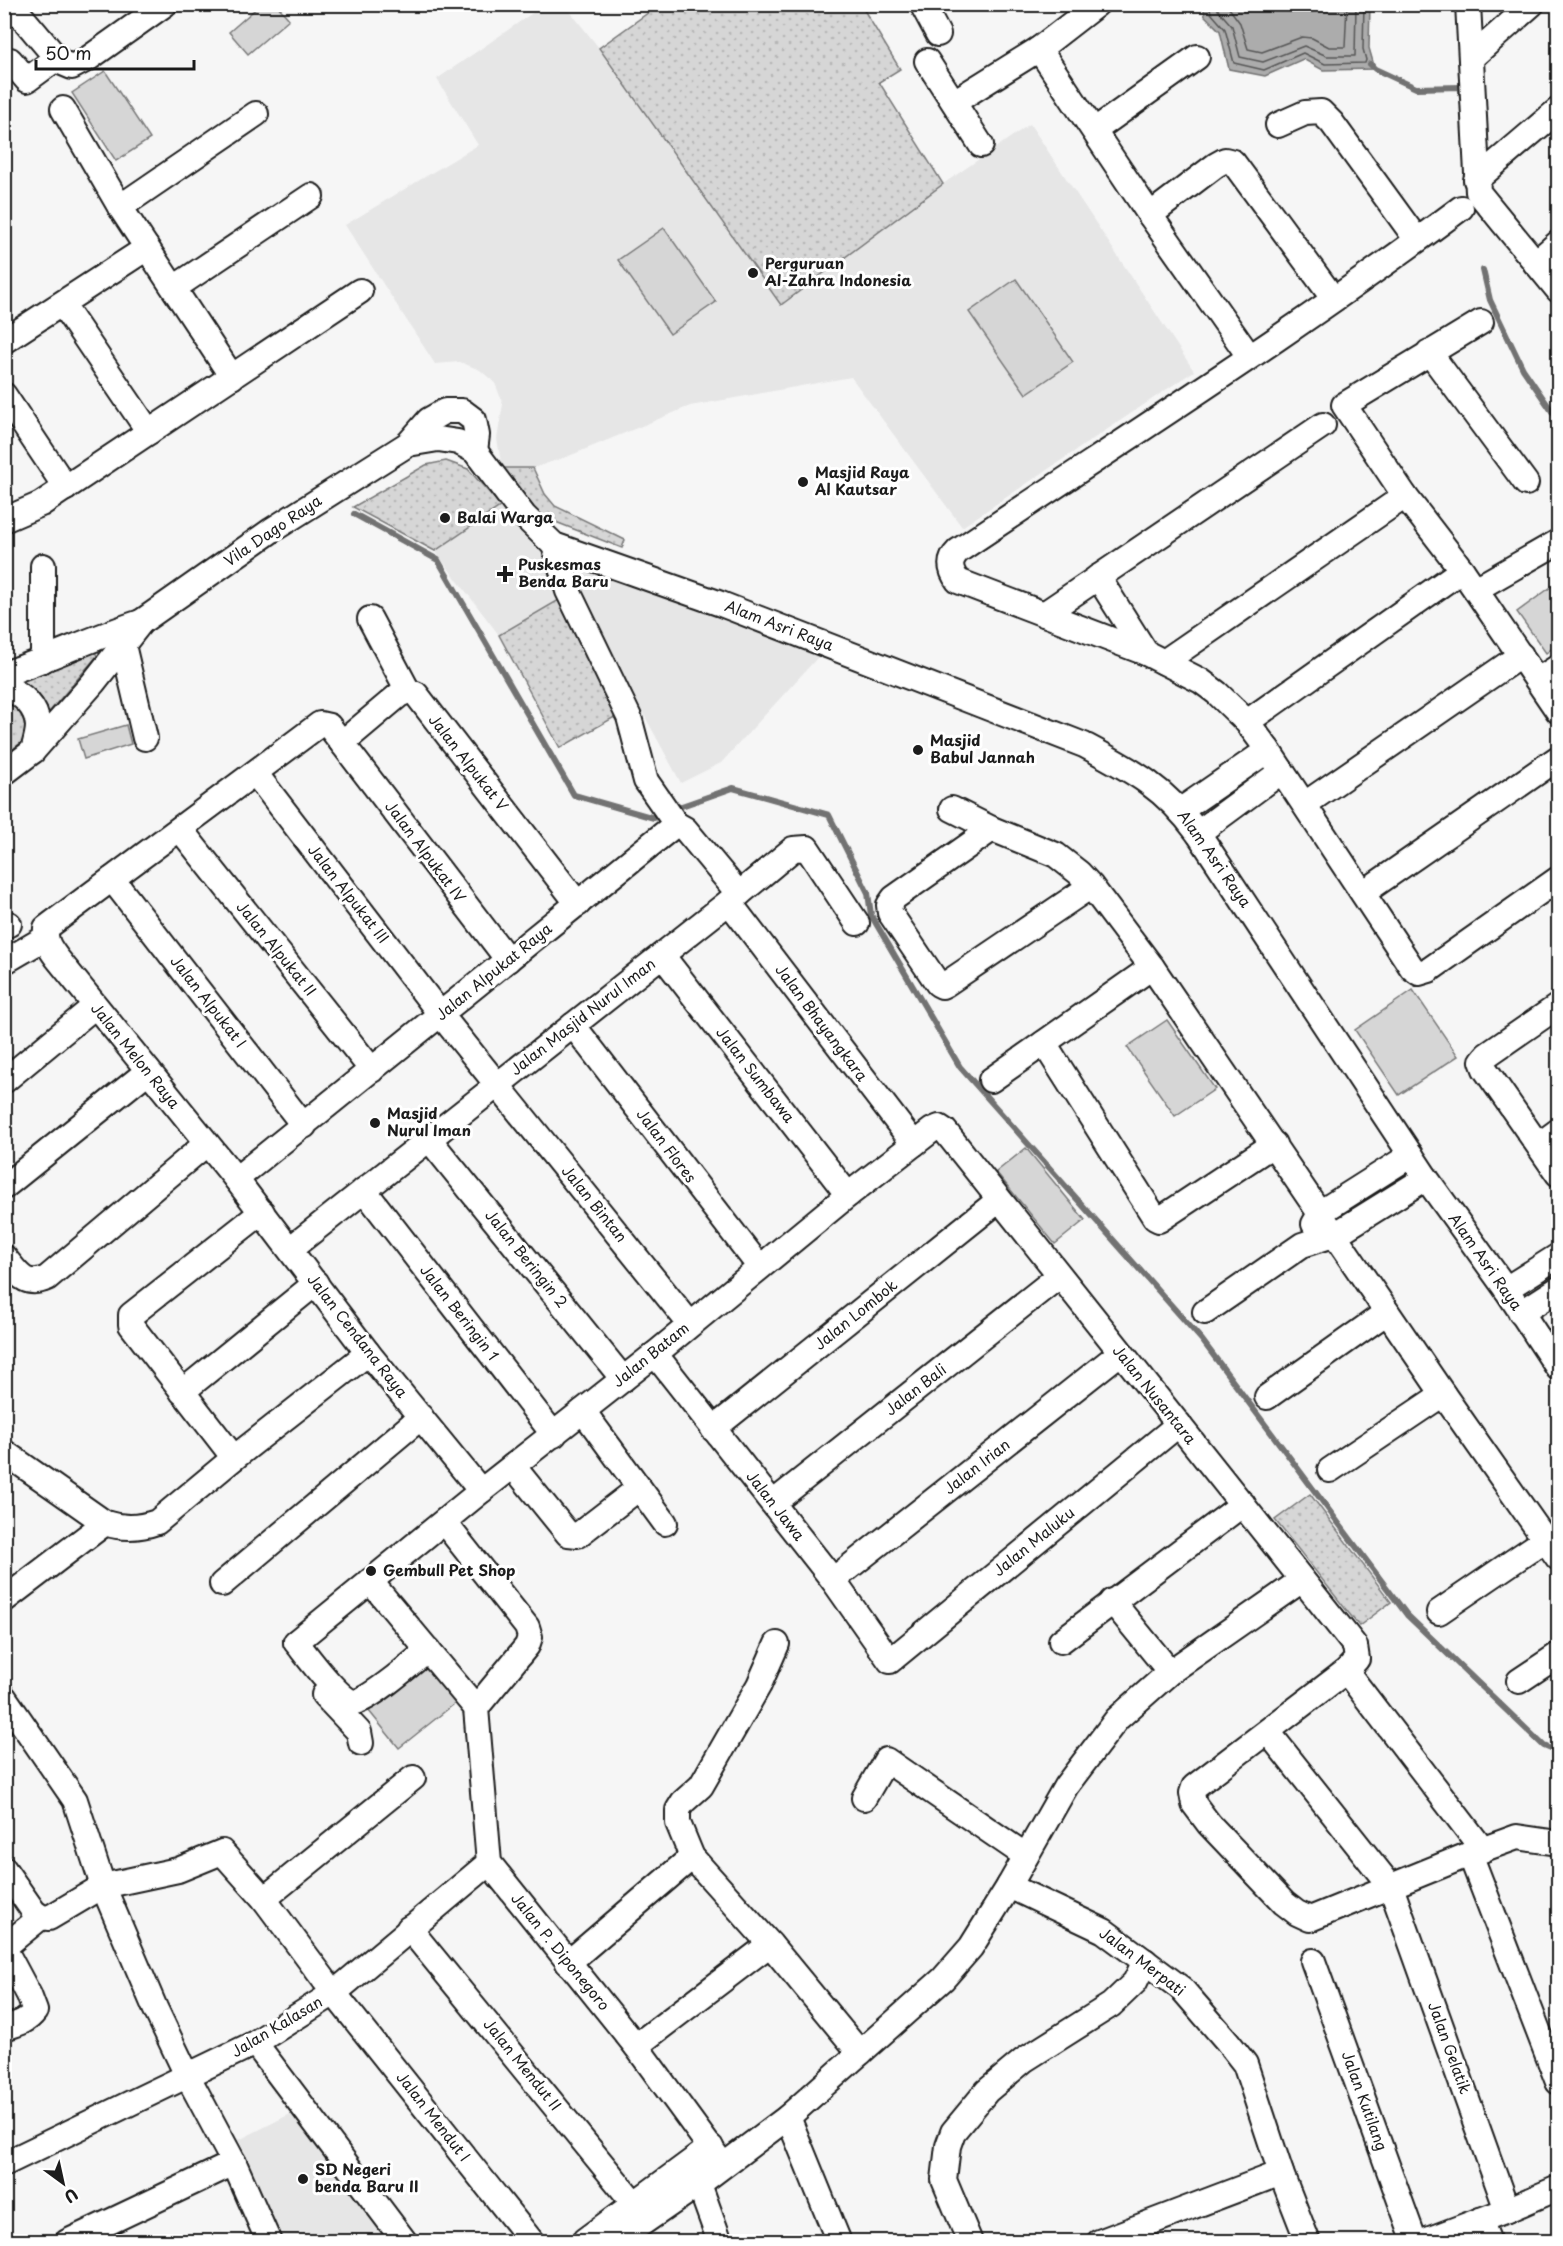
<svg xmlns="http://www.w3.org/2000/svg" width="1563" height="2246" font-family="'Playpen Sans',sans-serif">
<defs>
<pattern id="grass-dots" width="8" height="8" patternUnits="userSpaceOnUse" patternTransform="scale(1.5)"><rect width="8" height="8" fill="#d6d6d6"/><path d="M2 2h.1M6 6h.1" fill="none" stroke="#b7b7b7" stroke-width="1.8" stroke-linecap="round"/></pattern>
</defs>
<rect width="100%" height="100%" fill="#f6f6f6"/>
<filter id="ink" filterUnits="userSpaceOnUse"><feTurbulence type="fractalNoise" baseFrequency=".0167" numOctaves="2"/><feDisplacementMap in="SourceGraphic" scale="12" xChannelSelector="R" yChannelSelector="G"/><feConvolveMatrix kernelMatrix="1 2 1 2 8 2 1 2 1" color-interpolation-filters="sRGB"/></filter>
<g filter="url(#ink)">
<!-- built -->
<g fill="#e6e6e6">
<path d="M739 4 741 6 743 4 861 5 900 69 879 82 943 184 1030 124 1194 371 962 527 851 377 690 406 569 456 533 468H502L497 439 503 404 495 383 480 370 460 362 435 364 345 225 478 145 437 79 544 5H565L599 48 659 5Z"/>
<path d="M501 506 532 539 550 549 564 597 499 635 435 551Z"/>
<path d="M572 565 750 629 818 657 721 763 681 783 577 591Z"/>
<path d="M298 2110 396 2241H284L239 2140Z"/>
</g>
<!-- grass -->
<g fill="url(#grass-dots)" stroke="#797979" stroke-width="1.5">
<path d="M739 4 741 6 743 4 861 5 900 69 879 82 943 184 781 305 599 48 659 5Z"/>
<path d="M446 461 468 469 501 506 435 551 353 507 426 465Z"/>
<path d="M502 468H533L545 494 555 506 625 540 622 548 543 517 528 506Z"/>
<path d="M564 597 620 714 560 748 499 635Z"/>
<path d="M95 651 97 656 44 718 13 681Z"/>
<path d="M5 702C23 710 26 720 25 739L5 756Z"/>
<path d="M1310 1494 1391 1602 1359 1626 1275 1520Z"/>
</g>
<!-- pitch -->
<g fill="#d6d6d6" stroke="#797979" stroke-width="1.5">
<path d="M260 5H277L289 19 248 54 229 32Z"/>
<path d="M105 71 150 139 116 161 72 93Z"/>
<path d="M664 228 716 302 670 334 618 260Z"/>
<path d="M1016 279 1073 362 1026 394 969 312Z"/>
<path d="M1558 582V644L1546 653 1517 612Z"/>
<path d="M126 725 131 744 84 759 78 739Z"/>
<path d="M1413 990 1458 1056 1399 1095 1355 1030Z"/>
<path d="M1167 1020 1215 1089 1175 1116 1127 1047Z"/>
<path d="M1026 1148 1085 1220 1055 1244 996 1172Z"/>
<path d="M428 1664 458 1701 399 1748 369 1711Z"/>
</g>
<!-- water -->
<path fill="#acacac" stroke="#727272" stroke-width="1.5" d="M1203 5H1370L1369 48 1375 69 1323 70 1303 59 1265 76 1229 69 1220 31 1205 16Z"/>
<g fill="none" stroke-linecap="round" stroke-linejoin="round">
<!-- shore -->
<g stroke="#565656" stroke-width="1.5">
<path d="M1209 4 1211 13 1225 29 1234 63 1264 70 1303 53 1325 64 1365 63 1366 60 1363 49 1364 4"/>
<path d="M1217 4 1218 10 1232 26 1240 57 1263 62 1304 46 1327 56H1355L1356 4"/>
<path d="M1226 4 1240 23 1248 49 1262 52 1302 37 1312 38 1329 47H1345L1347 4"/>
</g>
<!-- stream -->
<g stroke="#727272" stroke-width="6">
<path d="M1370 64 1375 69 1416 88 1461 87V93"/>
<path d="M1483 270 1490 300 1523 369 1558 420"/>
<path d="M354 514 438 560 574 795 654 818 664 814"/>
<path d="M673 809 733 788 829 815 868 893 871 915 960 1067 1202 1340 1407 1615 1544 1746 1558 1752"/>
</g>
<defs>
<g id="minor">
<path d="M11 4 60 62 72 67 89 58 165 4"/>
<path d="M922 4 938 34"/>
<path d="M1468 4 1478 192 1558 290"/>
<path d="M1039 49 1150 215 1249 356"/>
<path d="M1471 58 1532 4"/>
<path d="M927 61 981 145"/>
<path d="M4 64 10 60 27 80 57 58"/>
<path d="M954 102 1039 49 1097 4"/>
<path d="M63 109 120 207 232 377"/>
<path d="M1278 125 1305 113 1321 112 1332 123 1417 240"/>
<path d="M1095 130 1197 57"/>
<path d="M1476 180 1558 110"/>
<path d="M120 207 256 114"/>
<path d="M1461 208C1299 329 1125 439 958 551 948 561 950 570 958 581L1146 653 1201 681 1217 693 1247 722 1268 750 1412 968 1419 973 1429 970 1558 879"/>
<path d="M1150 215 1216 165 1225 160 1233 162 1333 298"/>
<path d="M1535 263 1558 243"/>
<path d="M174 288 311 196"/>
<path d="M62 304 149 432"/>
<path d="M1481 322 1344 405 1405 496 1462 570 1558 711"/>
<path d="M4 341 147 248"/>
<path d="M1429 352 1526 483"/>
<path d="M4 395 66 488"/>
<path d="M408 444 438 439 458 442 475 451 524 516 554 545 721 604 1084 745C1133 771 1164 787 1198 833L1426 1178 1506 1289 1558 1368"/>
<path d="M4 520 41 504 360 291"/>
<path d="M554 545 568 591 629 717 646 781 676 824"/>
<path d="M43 566V660"/>
<path d="M1098 577 1146 653"/>
<path d="M1476 589 1558 542"/>
<path d="M1044 614 1323 425"/>
<path d="M370 619 408 691"/>
<path d="M123 645 145 738"/>
<path d="M1164 662 1405 496"/>
<path d="M4 674C51 658 94 637 141 622"/>
<path d="M1538 680 1558 667"/>
<path d="M4 687C22 693 37 707 38 726 38 734 35 743 33 751"/>
<path d="M1247 722 1462 570"/>
<path d="M342 743 399 695 408 691 416 694 578 904"/>
<path d="M4 773 33 751 93 683 141 622 272 530 408 444 429 420 445 411H462L474 420 477 435 475 451"/>
<path d="M255 773 441 1015 690 1324"/>
<path d="M1305 804 1521 655"/>
<path d="M952 809 992 829 1056 855 1079 873 1091 886 1152 967 1443 1394 1558 1558"/>
<path d="M1181 810 1268 750"/>
<path d="M180 829 372 1070"/>
<path d="M992 829 894 898 889 905 890 913 938 984 942 986 946 984 1091 886"/>
<path d="M1198 833 1282 771"/>
<path d="M112 879 304 1126"/>
<path d="M1363 893 1558 758"/>
<path d="M729 902 914 1144"/>
<path d="M4 926 9 924"/>
<path d="M662 955 848 1195"/>
<path d="M4 962 45 938"/>
<path d="M1558 1006 1487 1055 1482 1061 1485 1069 1558 1174"/>
<path d="M573 1025 759 1266"/>
<path d="M1044 1043 1155 1218 1159 1220 1274 1144"/>
<path d="M991 1080 1152 967"/>
<path d="M4 1081 95 1006"/>
<path d="M429 1139 623 1379"/>
<path d="M1539 1145 1558 1131"/>
<path d="M236 1179 676 824 685 829 739 894"/>
<path d="M4 1187 148 1071"/>
<path d="M364 1190 554 1435"/>
<path d="M1314 1224 1321 1212 1411 1155"/>
<path d="M290 1249 739 894 793 849 807 848 857 923"/>
<path d="M4 1257C18 1273 24 1288 47 1278L206 1144"/>
<path d="M1506 1289 1558 1256"/>
<path d="M1205 1312 1302 1245 1336 1234 1426 1178"/>
<path d="M1521 1313 1558 1289"/>
<path d="M655 1354 833 1580 890 1661 1179 1424"/>
<path d="M182 1392 316 1283"/>
<path d="M1267 1397 1387 1312"/>
<path d="M583 1411 665 1523"/>
<path d="M713 1429 999 1200"/>
<path d="M4 1452 105 1523C123 1529 140 1528 157 1522L234 1458 368 1353"/>
<path d="M234 1458 131 1325V1315L262 1212"/>
<path d="M513 1466 568 1534 578 1535 639 1488"/>
<path d="M1330 1470 1443 1394"/>
<path d="M481 1491 368 1353 236 1179 57 958C49 947 45 942 46 928L54 922 320 724 329 726 508 960"/>
<path d="M773 1503 1059 1276"/>
<path d="M444 1522 527 1627 530 1637 527 1646 476 1708"/>
<path d="M833 1580 1120 1353"/>
<path d="M370 1581 476 1708 489 1863 636 2046 723 2165"/>
<path d="M222 1584 421 1417"/>
<path d="M4 1600 105 1523"/>
<path d="M1112 1601 1170 1672"/>
<path d="M1439 1612 1546 1539"/>
<path d="M1061 1641 1243 1504"/>
<path d="M296 1642 481 1491 655 1354 848 1195 932 1130 939 1127 945 1131 1355 1646 1357 1659 1346 1671 1194 1787 1192 1793 1194 1804 1209 1824 1284 1903 1297 1913 1310 1919 1470 1854 1517 1837 1558 1843"/>
<path d="M296 1642C305 1653 340 1701 353 1702 365 1704 416 1660 428 1650"/>
<path d="M777 1644 759 1685 701 1786 683 1802 678 1810V1823L692 1857 770 1944 860 2053"/>
<path d="M1346 1671 1483 1850"/>
<path d="M1519 1681 1558 1655"/>
<path d="M324 1695 359 1732 361 1743"/>
<path d="M4 1697 75 1800 103 1886 155 2008 187 2075 234 2163 269 2242"/>
<path d="M1268 1732 1391 1887 1507 2210"/>
<path d="M864 1798 886 1760 1026 1856"/>
<path d="M1470 1854 1558 2082"/>
<path d="M4 1869 34 1912 41 1917 49 1918 103 1886 178 1870 222 1852 264 1899 334 1993 532 2242"/>
<path d="M1009 1886 1104 1931 1182 1989 1227 2041 1245 2064 1281 2173 1308 2242"/>
<path d="M264 1899 413 1778"/>
<path d="M409 1928 634 2203"/>
<path d="M1313 1961 1415 2242"/>
<path d="M568 1963 692 1857"/>
<path d="M4 2028C17 2024 27 2022 35 2011L29 1995 5 1950 8 1944 41 1917"/>
<path d="M255 2043 405 2242"/>
<path d="M636 2046 770 1944"/>
<path d="M788 2117 839 2242"/>
<path d="M4 2164 255 2043 334 1993 489 1863"/>
<path d="M699 2184 720 2242"/>
<path d="M1480 2220 1489 2242"/>
<path d="M585 2240 711 2147"/>
<path d="M67 2242 234 2163"/>
<path d="M615 2242 699 2184 788 2117 943 1979 971 1947 1009 1886 1066 1786 1117 1719 1170 1672 1302 1580"/>
<path d="M970 2242 944 2180 948 2146 953 2132 987 2091 1024 2060 1111 2005 1135 1982 1145 1961"/>
<path d="M1099 2242 1281 2173"/>
<path d="M1422 2242 1507 2210 1558 2188"/>
</g>
</defs>
<!-- minor casing -->
<use href="#minor" stroke="#1c1c1c" stroke-width="28"/>
<!-- minor -->
<use href="#minor" stroke="#fff" stroke-width="24"/>
</g>
</g>
<!-- markers -->
<g fill="#1c1c1c" stroke="#fff" stroke-width="2">
<circle cx="753" cy="273" r="6"/>
<circle cx="803" cy="482" r="6"/>
<circle cx="445" cy="518" r="6"/>
<path d="M502 565h6v6h6v6h-6v6h-6v-6h-6v-6h6z"/>
<circle cx="918" cy="750" r="6"/>
<circle cx="375" cy="1123" r="6"/>
<circle cx="371" cy="1571" r="6"/>
<circle cx="303" cy="2179" r="6"/>
</g>
<g text-anchor="middle" stroke-width="6" stroke-linejoin="round" paint-order="stroke">
<!-- poi labels -->
<g font-size="15" font-weight="bold" fill="#1c1c1c" stroke="#fff" text-anchor="start">
<text x="765" y="269">Perguruan<tspan x="765" dy="17">Al-Zahra Indonesia</tspan></text>
<text x="815" y="478">Masjid Raya<tspan x="815" dy="17">Al Kautsar</tspan></text>
<text x="457" y="523">Balai Warga</text>
<text x="518" y="570">Puskesmas<tspan x="518" dy="17">Benda Baru</tspan></text>
<text x="930" y="746">Masjid<tspan x="930" dy="17">Babul Jannah</tspan></text>
<text x="387" y="1119">Masjid<tspan x="387" dy="17">Nurul Iman</tspan></text>
<text x="383" y="1576">Gembull Pet Shop</text>
<text x="315" y="2175">SD Negeri<tspan x="315" dy="17">benda Baru II</tspan></text>
</g>
<!-- street labels -->
<g font-size="15" fill="#1c1c1c" stroke="#fff">
<text transform="translate(273 531) rotate(-34)" y="5">Vila Dago Raya</text>
<text transform="translate(779 626) rotate(21)" y="5">Alam Asri Raya</text>
<text transform="translate(468 763) rotate(52)" y="5">Jalan Alpukat V</text>
<text transform="translate(425 852) rotate(53)" y="5">Jalan Alpukat IV</text>
<text transform="translate(1214 859) rotate(55)" y="5">Alam Asri Raya</text>
<text transform="translate(348 894) rotate(52)" y="5">Jalan Alpukat III</text>
<text transform="translate(276 949) rotate(51)" y="5">Jalan Alpukat II</text>
<text transform="translate(494 972) rotate(-39)" y="5">Jalan Alpukat Raya</text>
<text transform="translate(208 1002) rotate(52)" y="5">Jalan Alpukat I</text>
<text transform="translate(583 1017) rotate(-38)" y="5">Jalan Masjid Nurul Iman</text>
<text transform="translate(821 1023) rotate(53)" y="5">Jalan Bhayangkara</text>
<text transform="translate(135 1056) rotate(51)" y="5">Jalan Melon Raya</text>
<text transform="translate(755 1075) rotate(52)" y="5">Jalan Sumbawa</text>
<text transform="translate(666 1146) rotate(53)" y="5">Jalan Flores</text>
<text transform="translate(594 1204) rotate(51)" y="5">Jalan Bintan</text>
<text transform="translate(526 1259) rotate(51)" y="5">Jalan Beringin 2</text>
<text transform="translate(1485 1262) rotate(55)" y="5">Alam Asri Raya</text>
<text transform="translate(459 1313) rotate(52)" y="5">Jalan Beringin 1</text>
<text transform="translate(856 1315) rotate(-39)" y="5">Jalan Lombok</text>
<text transform="translate(357 1336) rotate(52)" y="5">Jalan Cendana Raya</text>
<text transform="translate(651 1355) rotate(-39)" y="5">Jalan Batam</text>
<text transform="translate(916 1390) rotate(-38)" y="5">Jalan Bali</text>
<text transform="translate(1154 1395) rotate(51)" y="5">Jalan Nusantara</text>
<text transform="translate(977 1467) rotate(-38)" y="5">Jalan Irian</text>
<text transform="translate(775 1506) rotate(52)" y="5">Jalan Jawa</text>
<text transform="translate(1034 1542) rotate(-39)" y="5">Jalan Maluku</text>
<text transform="translate(560 1952) rotate(51)" y="5">Jalan P. Diponegoro</text>
<text transform="translate(1142 1962) rotate(37)" y="5">Jalan Merpati</text>
<text transform="translate(277 2027) rotate(-31)" y="5">Jalan Kalasan</text>
<text transform="translate(1449 2048) rotate(70)" y="5">Jalan Gelatik</text>
<text transform="translate(522 2065) rotate(51)" y="5">Jalan Mendut II</text>
<text transform="translate(1364 2101) rotate(70)" y="5">Jalan Kutilang</text>
<text transform="translate(433 2117) rotate(52)" y="5">Jalan Mendut I</text>
</g>
</g>
<!-- margin -->
<rect width="1563" height="2246" fill="none" stroke="#fff" stroke-width="24"/>
<rect x="12" y="12" width="1539" height="2222" fill="none" stroke="#1c1c1c" stroke-width="2" filter="url(#ink)"/>
<!-- north arrow -->
<g transform="translate(63 2183) rotate(147)" stroke="#ffffff" stroke-width="4.5" paint-order="stroke">
<path d="M0-4.5L10 22L0 15L-10 22Z" fill="#1c1c1c"/>
<text y="-9" font-size="16" font-weight="bold" text-anchor="middle" fill="#1c1c1c">U</text>
</g>
<!-- scale -->
<path d="M36 60v9h158v-9" fill="none" stroke="#1c1c1c" stroke-width="3"/>
<text x="45" y="60" font-size="18" fill="#1c1c1c" stroke="#ffffff" stroke-width="4.5" paint-order="stroke">50 m</text>
</svg>
